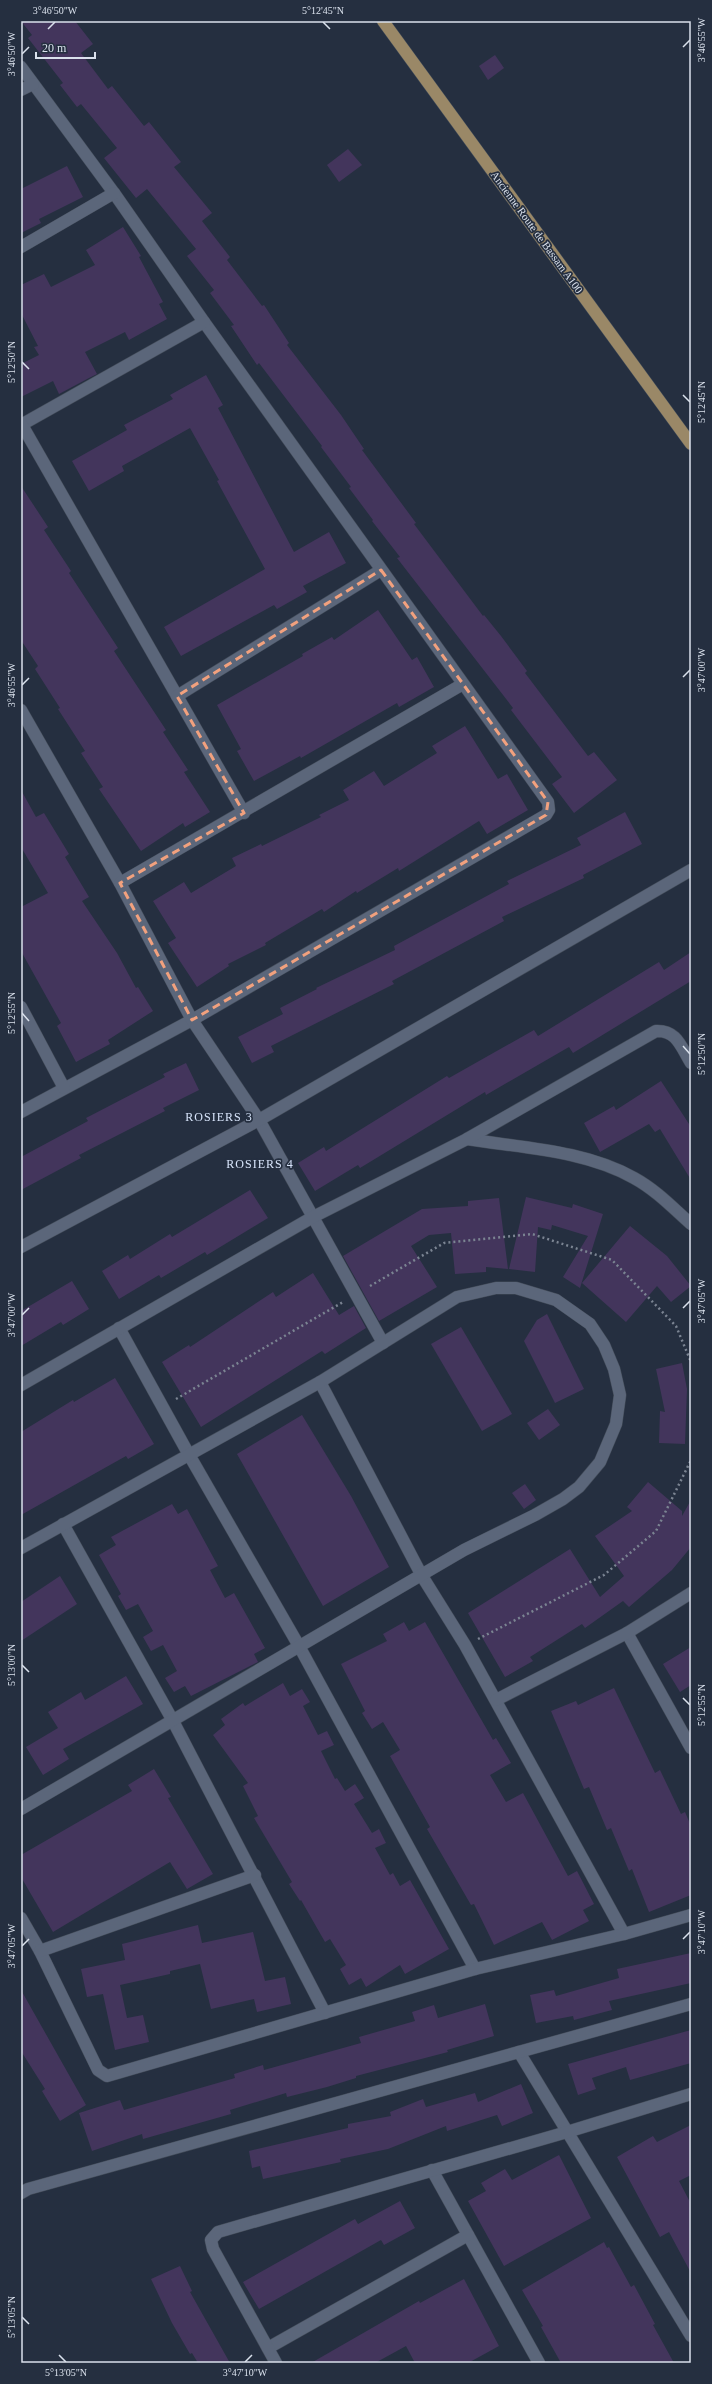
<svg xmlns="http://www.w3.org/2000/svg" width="712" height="2384" font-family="'Times New Roman',serif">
<rect width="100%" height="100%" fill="#252f40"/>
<!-- building -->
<g fill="#43355c">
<path d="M21 21H75L93 44 81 53 108 89 112 86 144 126 149 122 181 162 174 167 212 213 202 221 230 257 227 260 262 306 264 305 289 343 287 345 341 415 364 449 362 450 416 523 414 524 483 616 484 615 501 636 527 671 525 673 588 756 594 752 617 780 574 813 552 784 562 777 511 710 513 708 397 558 400 557 372 521 373 520 349 488 351 487 321 447 322 446 259 363 257 365 231 326 234 325 210 293 214 290 187 256 196 249 147 189 136 198 104 158 117 148 81 104 77 107 60 85 63 83 28 38 32 35Z"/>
<path d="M495 55 504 68 488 80 479 66Z"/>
<path d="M348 149 362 165 339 182 327 165Z"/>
<path d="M67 166 83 197 39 219 41 223 21 233V189Z"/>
<path d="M123 227 141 256 139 257 163 302 159 304 167 319 129 340 125 332 85 352 97 374 89 378 59 394 53 381 21 397V364L39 355 34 347 38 346 21 313V285L44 274 51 287 95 265 86 250Z"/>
<path d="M206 375 223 405 218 408 294 552 329 532 346 563 303 586 307 592 277 609 274 605 181 656 164 627 265 569 217 481 219 480 190 428 122 466 124 471 89 491 72 461 127 430 124 425 173 399 170 395Z"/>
<path d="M21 486 48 527 44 530 71 571 69 573 118 648 114 651 166 730 163 732 188 770 184 772 210 812 185 827 183 823 141 851 99 789 103 787 81 753 85 751 58 709 60 708 35 669 38 666 21 640Z"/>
<path d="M378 610 412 660 417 657 434 687 399 707 397 703 301 758 300 756 254 781 237 751 241 749 217 705 303 656 302 654 332 637 334 640Z"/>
<path d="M465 726 498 779 507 774 528 810 487 834 479 821 399 871 398 868 357 893 356 891 324 912 322 909 265 943 266 945 228 964 229 966 197 987 168 943 176 938 153 901 184 882 191 893 236 866 232 858 261 844 262 846 321 817 319 815 349 800 343 790 374 771 384 786 437 753 432 746Z"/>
<path d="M21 790 36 817 44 813 69 854 65 857 89 897 82 901 117 953 136 988 138 987 153 1011 108 1040 110 1044 76 1062 57 1026 61 1023 21 951V907L48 893 21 847Z"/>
<path d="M625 812 642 844 583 875 584 878 502 917 504 921 392 981 394 984 271 1046 274 1052 252 1063 238 1037 283 1014 280 1008 317 989 316 988 395 950 394 946 509 884 507 881 581 845 577 838Z"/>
<path d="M691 952V981L573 1053 569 1047 486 1095 485 1092 360 1168 358 1165 315 1191 298 1163 324 1147 326 1151 447 1076 449 1078 534 1030 538 1036 659 962 664 970Z"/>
<path d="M186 1063 199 1090 163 1108 165 1111 79 1155 81 1158 21 1190V1157L88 1121 86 1118 165 1077 163 1074Z"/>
<path d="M661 1081 691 1127V1180L660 1129 655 1132 649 1124 600 1152 584 1123 614 1106 616 1110Z"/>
<path d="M250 1190 268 1218 207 1255 205 1252 161 1278 159 1275 119 1299 102 1271 128 1255 130 1259 170 1234 172 1237Z"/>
<path d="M526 1197 572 1208 573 1204 603 1214 580 1288 563 1277 588 1236 552 1225 551 1230 538 1227 535 1272 509 1269Z"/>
<path d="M499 1198 508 1269 486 1267V1272L455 1274 451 1233 429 1235 411 1246 437 1287 379 1321 343 1256 422 1209 468 1206V1201Z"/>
<path d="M630 1226 667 1256 691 1286 671 1302 657 1286 626 1322 582 1283Z"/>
<path d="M313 1273 339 1315 354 1306 366 1328 325 1354 322 1351 201 1427 162 1362 189 1345 190 1347 273 1292 276 1297Z"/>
<path d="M72 1281 89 1309 63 1325 61 1322 21 1346V1311Z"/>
<path d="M547 1314 584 1389 555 1403 524 1341 537 1320Z"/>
<path d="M461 1327 512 1414 482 1431 431 1344Z"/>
<path d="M682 1363 687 1389 685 1444 659 1443 660 1411 665 1412 656 1369Z"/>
<path d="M115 1378 154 1444 128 1459 126 1456 21 1515V1432L73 1400 74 1402Z"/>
<path d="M548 1409 560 1425 539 1440 527 1423Z"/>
<path d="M302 1415 351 1496 389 1567 323 1606 237 1454Z"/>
<path d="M648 1482 682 1511V1516L691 1500V1547L672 1570 629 1607 623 1601 585 1628 582 1624 530 1657 533 1661 505 1677 468 1613 570 1549 600 1597 624 1576 595 1536 632 1511 627 1507Z"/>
<path d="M525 1484 536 1500 524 1509 512 1493Z"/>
<path d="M172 1504 178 1514 187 1509 218 1566 210 1570 225 1598 234 1593 265 1648 254 1654 258 1662 191 1696 185 1686 174 1692 165 1678 177 1671 163 1645 151 1651 143 1637 153 1631 138 1604 126 1610 118 1596 121 1594 99 1555 116 1545 111 1537Z"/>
<path d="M60 1576 77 1604 21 1641V1602Z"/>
<path d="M404 1622 409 1631 425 1622 493 1740 496 1738 511 1763 490 1775 506 1802 523 1793 568 1876 577 1871 594 1904 583 1910 589 1921 552 1940 542 1922 494 1945 474 1904 471 1905 427 1829 430 1827 390 1756 400 1750 383 1722 372 1729 362 1713 365 1711 341 1664 387 1641 383 1634Z"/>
<path d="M691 1647V1685L680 1692 663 1664Z"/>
<path d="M126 1676 143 1704 63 1749 69 1759 43 1775 26 1747 58 1728 48 1712 81 1692 85 1700Z"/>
<path d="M283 1683 290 1696 302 1689 310 1702 303 1706 318 1735 327 1731 334 1745 321 1751 335 1779 337 1778 345 1791 355 1784 364 1798 354 1804 372 1833 379 1829 386 1843 375 1848 390 1875 393 1873 400 1886 410 1880 449 1949 405 1974 400 1965 366 1987 361 1978 349 1985 340 1969 346 1965 330 1939 325 1942 301 1900 300 1901 289 1884 292 1882 254 1818 258 1816 243 1786 248 1783 213 1735 225 1725 221 1719 243 1703 245 1706Z"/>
<path d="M614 1688 655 1773 660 1770 681 1814 685 1812 691 1826V1895L649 1912 632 1869 629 1871 611 1828 607 1830 589 1787 584 1789 551 1711 576 1701 578 1705Z"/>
<path d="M154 1769 171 1797 168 1798 213 1874 187 1889 170 1862 53 1932 21 1877V1855L132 1791 128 1785Z"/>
<path d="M198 1925 202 1943 253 1932 265 1981 285 1977 291 2004 257 2012 254 1999 211 2009 200 1964 170 1971V1974L120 1985 127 2018 143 2015 149 2042 115 2050 103 1994 87 1997 81 1969 125 1960 122 1944Z"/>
<path d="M691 1953V1983L609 2001 612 2010 574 2020 573 2016 536 2023 530 1995 554 1990 556 1996 619 1978 617 1969Z"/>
<path d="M21 1990 86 2105 60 2121 42 2091 45 2089 21 2051Z"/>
<path d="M485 2004 494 2036 447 2050 448 2052 356 2076V2078L327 2087 287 2097 286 2093 230 2110 231 2114 143 2139 142 2134 92 2151 79 2113 120 2100 124 2110 235 2078 234 2074 263 2065 264 2070 361 2043 359 2037 415 2021 412 2012 434 2005 438 2018Z"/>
<path d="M691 2030V2063L630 2080 626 2067 592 2078 596 2089 578 2095 568 2064Z"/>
<path d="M521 2084 533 2113 502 2126 497 2115 447 2131 446 2126 388 2149 340 2159 341 2162 263 2179 260 2166 252 2168 249 2151 348 2128V2124L391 2116 390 2112 423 2099 426 2107 475 2093 478 2102Z"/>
<path d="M691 2125V2175L679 2181 691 2204V2273L669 2232 660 2237 617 2157 653 2136 657 2142Z"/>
<path d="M559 2155 591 2218 504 2266 468 2201 486 2191 481 2183 505 2169 512 2180Z"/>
<path d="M400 2201 415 2228 384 2245 381 2240 259 2309 243 2282 355 2219 358 2224Z"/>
<path d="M604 2242 607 2248 609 2247 631 2287 634 2285 655 2324 653 2325 674 2363H561L541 2327 543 2326 522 2290Z"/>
<path d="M180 2266 192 2291 190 2292 230 2363H198L192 2353 190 2354 172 2323 151 2279Z"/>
<path d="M464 2279 499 2346 468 2363H415L406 2346 375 2363H311L419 2301 420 2303Z"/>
</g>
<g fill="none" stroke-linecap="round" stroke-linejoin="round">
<defs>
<g id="minor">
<path d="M21 67 114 193 204 322 548 802 549 810 546 815 192 1020 21 1112"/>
<path d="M21 90 33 84"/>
<path d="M21 247 114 193"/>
<path d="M21 425 204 322"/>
<path d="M22 425 244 813"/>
<path d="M177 696 381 570"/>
<path d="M21 710 120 883 192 1020 259 1120 383 1343"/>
<path d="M120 883 463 684"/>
<path d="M21 1007 64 1088"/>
<path d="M467 1139C522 1148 584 1150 634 1178 656 1190 673 1208 691 1224"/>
<path d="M21 1247 259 1120 691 870"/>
<path d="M119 1328 188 1453 299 1646 475 1969"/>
<path d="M320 1382 422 1576 465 1645 624 1934"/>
<path d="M21 1385 313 1217 467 1139 656 1031C677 1030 681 1047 691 1063"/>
<path d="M63 1524 173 1721 325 2013"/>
<path d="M21 1548 320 1382 457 1297 496 1288H516L556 1300 590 1324 604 1345 614 1369 620 1395 616 1424 600 1462 579 1487 563 1499 535 1515 464 1550 21 1809"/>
<path d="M627 1633 691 1748"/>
<path d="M496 1700 627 1633 691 1593"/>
<path d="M21 1918 40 1951 98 2070 107 2076 475 1969 624 1934 691 1915"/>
<path d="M40 1951 255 1875"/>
<path d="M519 2052 691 2336"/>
<path d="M432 2170 539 2363"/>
<path d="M21 2193 28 2189 691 2004"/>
<path d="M268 2348 468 2235"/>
<path d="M276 2363 213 2249 211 2240 218 2232 567 2132 691 2094"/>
</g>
<path id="major" d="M383 21 691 444"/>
</defs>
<!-- minor casing -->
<use href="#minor" stroke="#434c59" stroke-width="13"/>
<!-- major casing -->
<use href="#major" stroke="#434c59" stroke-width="13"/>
<!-- path -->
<g stroke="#7b8492" stroke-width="2.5" stroke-dasharray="2 3" stroke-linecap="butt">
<path d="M370 1286 444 1243 532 1234 612 1260 676 1326 691 1362"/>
<path d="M176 1399 343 1302"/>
<path d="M478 1639 604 1575 656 1531 691 1460"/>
</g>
<!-- minor -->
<use href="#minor" stroke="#5b667a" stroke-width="12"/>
<!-- major -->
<use href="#major" stroke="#9a8867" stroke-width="12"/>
</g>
<!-- marked area -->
<path fill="none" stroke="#f2a17e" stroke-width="3" stroke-dasharray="8 5" stroke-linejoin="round" d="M381 570 548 802 546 815 192 1020 120 883 244 813 177 696Z"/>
<!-- ticks -->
<path fill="none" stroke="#dae1ec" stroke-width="1.5" d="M323 22 330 29M48 29 55 22M683 47 690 40M22 54 29 47M22 362 29 369M683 395 690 402M683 677 690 670M22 685 29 678M22 1013 29 1021M683 1046 690 1054M683 1308 690 1301M22 1315 29 1308M22 1665 29 1672M683 1698 690 1705M683 1939 690 1932M22 1946 29 1939M22 2317 29 2324M59 2355 66 2362M245 2362 252 2355"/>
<g text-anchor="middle" stroke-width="3.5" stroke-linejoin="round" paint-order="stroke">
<!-- street labels -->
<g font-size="11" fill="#dae1ec" stroke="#252f40">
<text transform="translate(537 232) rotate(54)" y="4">Ancienne Route de Bassam A100</text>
</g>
<!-- neighbourhood labels -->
<g font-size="12" letter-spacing="1" fill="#d8e5fb" stroke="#252f40">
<text x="219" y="1121">ROSIERS 3</text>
<text x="260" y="1168">ROSIERS 4</text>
</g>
</g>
<!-- border -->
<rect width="712" height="2384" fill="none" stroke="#252f40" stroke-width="44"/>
<!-- scale -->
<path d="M36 52v6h59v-6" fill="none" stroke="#dae1ec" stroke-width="2"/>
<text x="42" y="52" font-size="12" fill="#dae1ec" stroke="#252f40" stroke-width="3" paint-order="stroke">20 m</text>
<rect x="22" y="22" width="668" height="2340" fill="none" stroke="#dae1ec" stroke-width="1.5"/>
<g font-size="10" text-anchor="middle" fill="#dae1ec">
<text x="55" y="14">3°46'50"W</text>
<text x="323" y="14">5°12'45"N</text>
<text transform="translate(701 40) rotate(-90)" y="4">3°46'55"W</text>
<text transform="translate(11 54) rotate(-90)" y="4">3°46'50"W</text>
<text transform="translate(11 362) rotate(-90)" y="4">5°12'50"N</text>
<text transform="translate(701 402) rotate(-90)" y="4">5°12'45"N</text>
<text transform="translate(701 670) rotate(-90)" y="4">3°47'00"W</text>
<text transform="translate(11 685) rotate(-90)" y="4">3°46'55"W</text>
<text transform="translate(11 1013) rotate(-90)" y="4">5°12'55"N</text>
<text transform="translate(701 1054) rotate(-90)" y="4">5°12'50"N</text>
<text transform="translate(701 1301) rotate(-90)" y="4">3°47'05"W</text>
<text transform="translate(11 1315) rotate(-90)" y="4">3°47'00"W</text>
<text transform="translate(11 1665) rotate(-90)" y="4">5°13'00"N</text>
<text transform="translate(701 1705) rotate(-90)" y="4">5°12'55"N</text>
<text transform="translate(701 1932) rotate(-90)" y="4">3°47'10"W</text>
<text transform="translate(11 1946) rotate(-90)" y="4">3°47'05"W</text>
<text transform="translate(11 2317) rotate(-90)" y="4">5°13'05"N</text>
<text x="66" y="2376">5°13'05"N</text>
<text x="245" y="2376">3°47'10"W</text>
</g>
</svg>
